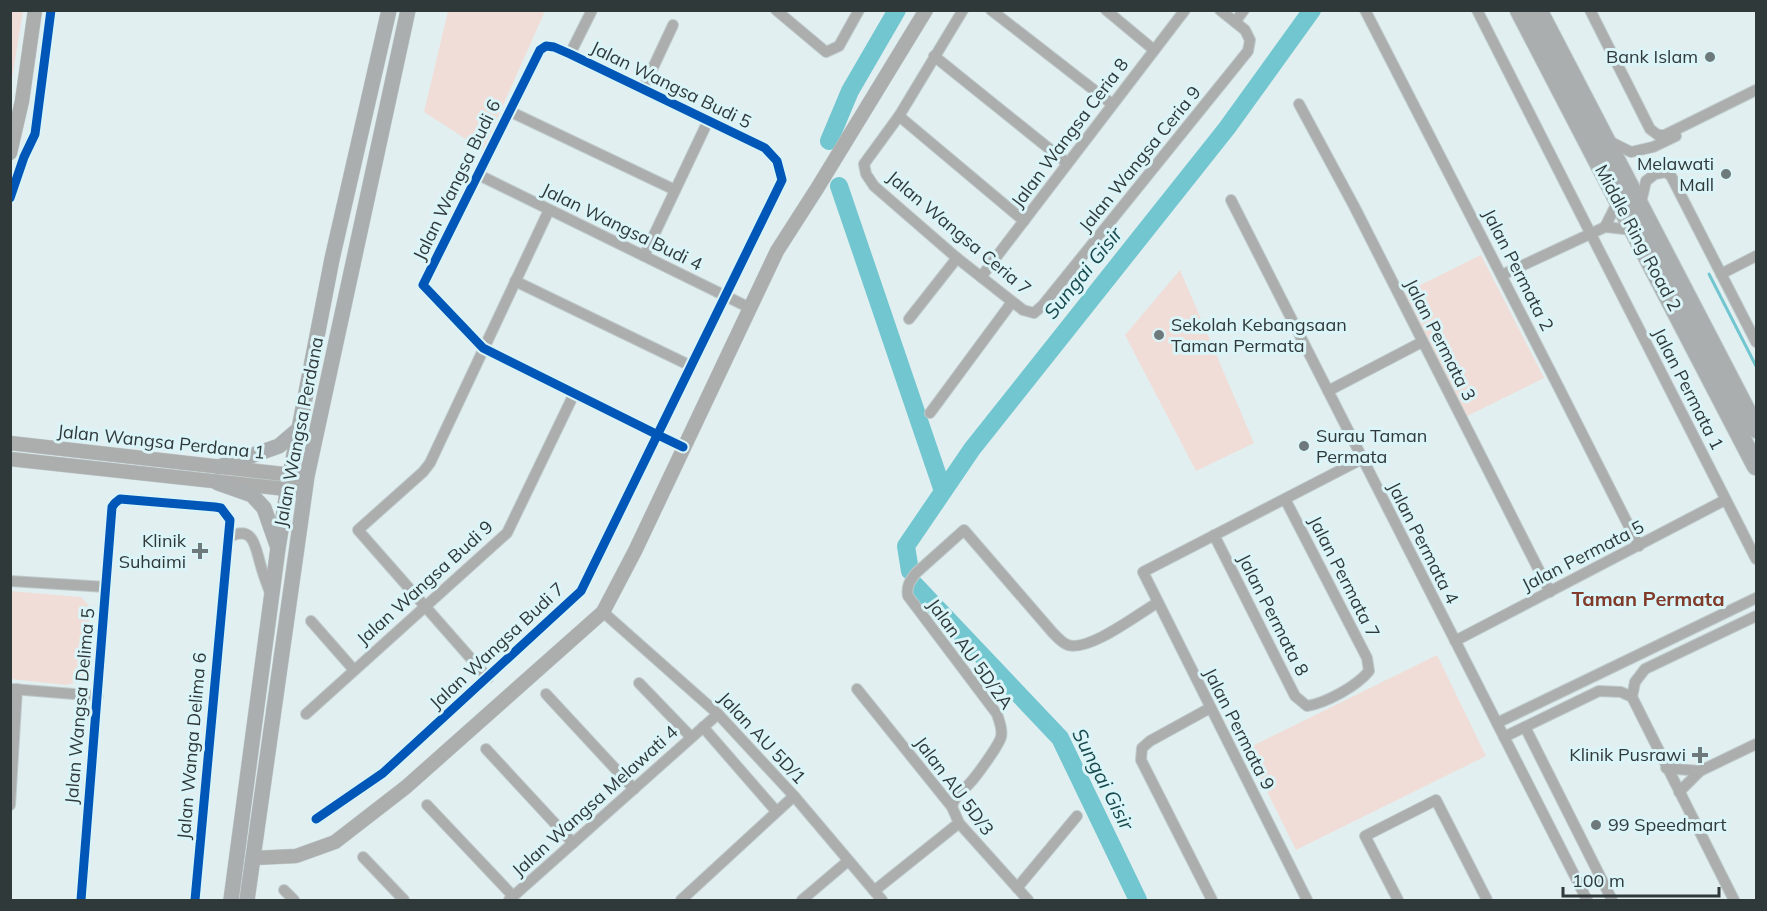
<svg xmlns="http://www.w3.org/2000/svg" width="1767" height="911" font-family="Mulish,sans-serif">
<rect width="100%" height="100%" fill="#e1eff1"/>
<!-- green -->
<g fill="#f1ddd7">
<path d="M11 10 23 11 11 85 10 11Z"/>
<path d="M448 11H545L483 150 424 112Z"/>
<path d="M1481 255 1544 378 1463 418 1400 295Z"/>
<path d="M1180 270 1254 443 1196 471 1125 335Z"/>
<path d="M10 591 81 597 90 607 86 678 67 685 11 679Z"/>
<path d="M1437 655 1486 756 1296 850 1246 749Z"/>
</g>
<g fill="none" stroke-linecap="round" stroke-linejoin="round">
<!-- stream -->
<path stroke="#71c6cf" stroke-width="3" d="M1709 274 1756 366"/>
<!-- river -->
<g stroke="#71c6cf" stroke-width="18">
<path d="M829 141 850 91 897 10"/>
<path d="M839 186 943 491"/>
<path d="M910 571 906 546 972 449 1227 128 1312 10"/>
<path d="M914 584 1060 738 1138 900"/>
</g>
<defs>
<g id="minor">
<path d="M776 10 826 52 839 46 859 10"/>
<path d="M963 10 899 116 864 164 866 174 874 186 957 258 1023 310 1034 313 1043 305 1248 51 1250 40 1245 30 1220 10"/>
<path d="M991 10 1112 104"/>
<path d="M1106 10 1154 50"/>
<path d="M1365 10 1558 386 1639 546"/>
<path d="M1477 10 1756 559"/>
<path d="M1590 10 1650 129 1658 135H1665L1756 90"/>
<path d="M1235 22 1244 10"/>
<path d="M570 54 592 10"/>
<path d="M934 56 1067 163"/>
<path d="M643 89 673 25"/>
<path d="M1299 104 1354 206 1550 592"/>
<path d="M509 111 675 190"/>
<path d="M899 116 1024 221"/>
<path d="M1607 140 1631 152 1653 147 1676 136"/>
<path d="M479 175 750 308"/>
<path d="M1231 200 1587 900"/>
<path d="M1640 207 1646 181 1655 174 1666 172 1671 176 1756 342"/>
<path d="M1605 227 1618 201"/>
<path d="M1605 227 1634 230"/>
<path d="M644 256 708 121"/>
<path d="M1721 274 1756 256"/>
<path d="M1502 275 1605 227"/>
<path d="M981 277 1185 10"/>
<path d="M515 281 691 366"/>
<path d="M909 319 957 258"/>
<path d="M1328 391 1422 342"/>
<path d="M930 413 1012 302"/>
<path d="M1214 535 1295 696 1307 706C1326 703 1357 686 1369 671L1367 658 1285 499"/>
<path d="M229 537C253 525 255 545 260 563 263 574 267 585 271 595"/>
<path d="M10 581 106 587"/>
<path d="M603 612 718 714 794 796 882 900"/>
<path d="M311 621 354 670"/>
<path d="M1455 641 1725 500"/>
<path d="M488 678 358 530 423 472 430 463 549 210"/>
<path d="M639 683 691 737"/>
<path d="M12 689 98 696"/>
<path d="M857 689 952 807 959 823 1028 900"/>
<path d="M546 694 634 789"/>
<path d="M1632 697 1635 682 1645 669 1756 616"/>
<path d="M1210 708 1150 741 1142 748 1141 760 1212 900"/>
<path d="M306 714 507 533 574 394"/>
<path d="M1497 723 1756 598"/>
<path d="M703 727 776 811"/>
<path d="M1525 727 1612 900"/>
<path d="M1504 737 1599 691 1621 692 1632 697 1734 900"/>
<path d="M486 749 573 843"/>
<path d="M1666 768 1700 771"/>
<path d="M1679 792 1700 771 1756 744"/>
<path d="M10 805 17 689"/>
<path d="M427 805 513 896"/>
<path d="M952 807C954 796 962 792 969 784 976 777 999 745 1001 737 1003 729 999 721 997 714L908 596C906 586 910 581 916 573L964 530 1053 633C1058 638 1062 643 1068 645 1089 652 1138 614 1157 603"/>
<path d="M316 819 383 773 581 591 782 180 777 161 765 148 570 54 554 47 546 46 540 50 423 285 483 348 658 435 683 447"/>
<path d="M363 857 404 900"/>
<path d="M1017 888 1077 816"/>
<path d="M284 890 294 900"/>
<path d="M874 891 959 823"/>
<path d="M81 900 112 507 115 503 120 499 215 507 221 508 230 520 195 900"/>
<path d="M509 900 718 714"/>
<path d="M681 900 794 796"/>
<path d="M802 900 848 861"/>
<path d="M1307 900 1143 572 1362 459"/>
<path d="M1398 900 1365 836 1436 800 1487 900"/>
</g>
<g id="tertiary">
<path d="M10 153 22 101 35 10"/>
<path d="M10 443 301 476"/>
<path d="M10 459 305 491"/>
<path d="M254 858 296 856 335 842 406 787 603 612 635 551 777 251 818 187 926 10"/>
</g>
<g id="secondary">
<path d="M219 467 279 446 300 428"/>
<path d="M218 483 252 495 264 508 277 545"/>
<path d="M231 900 278 548 290 475 332 259 389 10"/>
<path d="M247 900 307 476 408 10"/>
</g>
<g id="trunk">
<path d="M1519 10 1756 466"/>
<path d="M1538 10 1756 429"/>
</g>
</defs>
<!-- minor casing -->
<use href="#minor" stroke="#bfcacb" stroke-width="12"/>
<!-- tertiary casing -->
<use href="#tertiary" stroke="#bfcacb" stroke-width="15"/>
<!-- secondary casing -->
<use href="#secondary" stroke="#bfcacb" stroke-width="16"/>
<!-- trunk casing -->
<use href="#trunk" stroke="#bfcacb" stroke-width="20"/>
<!-- minor -->
<use href="#minor" stroke="#acaeae" stroke-width="10"/>
<!-- tertiary -->
<use href="#tertiary" stroke="#acaeae" stroke-width="14"/>
<!-- secondary -->
<use href="#secondary" stroke="#aaaeae" stroke-width="15"/>
<!-- trunk -->
<use href="#trunk" stroke="#aaaeae" stroke-width="18"/>
<defs>
<g id="cycleway">
<path d="M10 198 24 157 35 134 51 10"/>
<path d="M316 819 383 773 581 591 782 180 777 161 765 148 570 54 554 47 546 46 540 50 423 285 483 348 658 435 683 447"/>
<path d="M81 900 112 507 115 503 120 499 215 507 221 508 230 520 195 900"/>
</g>
</defs>
<!-- cycleway casing -->
<use href="#cycleway" stroke="#dbf4f7" stroke-width="13"/>
<!-- cycleway -->
<use href="#cycleway" stroke="#0057b8" stroke-width="9"/>
</g>
<!-- markers -->
<g fill="#6d797a" stroke="#dbf4f7" stroke-width="2">
<circle cx="1710" cy="57" r="6"/>
<circle cx="1726" cy="174" r="6"/>
<circle cx="1159" cy="335" r="6"/>
<circle cx="1304" cy="446" r="6"/>
<path d="M197 542h6v6h6v6h-6v6h-6v-6h-6v-6h6z"/>
<path d="M1697 746h6v6h6v6h-6v6h-6v-6h-6v-6h6z"/>
<circle cx="1596" cy="825" r="6"/>
</g>
<g text-anchor="middle" stroke-width="6" stroke-linejoin="round" paint-order="stroke">
<!-- poi labels -->
<g font-size="18" fill="#2f393a" stroke="#dbf4f7" text-anchor="end">
<text x="1698" y="63">Bank Islam</text>
<text x="1714" y="170">Melawati<tspan x="1714" dy="21">Mall</tspan></text>
<text x="1171" y="331" text-anchor="start">Sekolah Kebangsaan<tspan x="1171" dy="21">Taman Permata</tspan></text>
<text x="1316" y="442" text-anchor="start">Surau Taman<tspan x="1316" dy="21">Permata</tspan></text>
<text x="186" y="547">Klinik<tspan x="186" dy="21">Suhaimi</tspan></text>
<text x="1686" y="761">Klinik Pusrawi</text>
<text x="1608" y="831" text-anchor="start">99 Speedmart</text>
</g>
<!-- street labels -->
<g font-size="18" fill="#2f393a" stroke="#dbf4f7">
<text transform="translate(671 85) rotate(26)" y="6">Jalan Wangsa Budi 5</text>
<text transform="translate(1070 133) rotate(-53)" y="6">Jalan Wangsa Ceria 8</text>
<text transform="translate(1140 159) rotate(-51)" y="6">Jalan Wangsa Ceria 9</text>
<text transform="translate(457 180) rotate(-64)" y="6">Jalan Wangsa Budi 6</text>
<text transform="translate(622 227) rotate(26)" y="6">Jalan Wangsa Budi 4</text>
<text transform="translate(959 233) rotate(40)" y="6">Jalan Wangsa Ceria 7</text>
<text transform="translate(1638 238) rotate(62)" y="6">Middle Ring Road 2</text>
<text transform="translate(1518 270) rotate(63)" y="6">Jalan Permata 2</text>
<text transform="translate(1440 340) rotate(63)" y="6">Jalan Permata 3</text>
<text transform="translate(1688 389) rotate(63)" y="6">Jalan Permata 1</text>
<text transform="translate(299 432) rotate(-79)" y="6">Jalan Wangsa Perdana</text>
<text transform="translate(161 442) rotate(6)" y="6">Jalan Wangsa Perdana 1</text>
<text transform="translate(1423 543) rotate(63)" y="6">Jalan Permata 4</text>
<text transform="translate(1583 556) rotate(-27)" y="6">Jalan Permata 5</text>
<text transform="translate(1344 577) rotate(63)" y="6">Jalan Permata 7</text>
<text transform="translate(425 583) rotate(-42)" y="6">Jalan Wangsa Budi 9</text>
<text transform="translate(1273 615) rotate(63)" y="6">Jalan Permata 8</text>
<text transform="translate(497 646) rotate(-43)" y="6">Jalan Wangsa Budi 7</text>
<text transform="translate(970 654) rotate(54)" y="6">Jalan AU 5D/2A</text>
<text transform="translate(80 706) rotate(-85)" y="6">Jalan Wangsa Delima 5</text>
<text transform="translate(1239 729) rotate(63)" y="6">Jalan Permata 9</text>
<text transform="translate(762 738) rotate(47)" y="6">Jalan AU 5D/1</text>
<text transform="translate(192 746) rotate(-85)" y="6">Jalan Wanga Delima 6</text>
<text transform="translate(954 786) rotate(53)" y="6">Jalan AU 5D/3</text>
<text transform="translate(595 801) rotate(-42)" y="6">Jalan Wangsa Melawati 4</text>
</g>
<!-- water labels -->
<g font-size="20" font-style="italic" fill="#174a4f" stroke="#dbf4f7">
<text transform="translate(1083 273) rotate(-51)" y="7">Sungai Gisir</text>
<text transform="translate(1103 779) rotate(63)" y="7">Sungai Gisir</text>
</g>
<!-- neighbourhood labels -->
<g font-size="20" font-weight="bold" fill="#803b2a" stroke="#dbf4f7">
<text x="1648" y="606">Taman Permata</text>
</g>
</g>
<!-- border -->
<rect width="1767" height="911" fill="none" stroke="#2f393a" stroke-width="24"/>
<!-- scale -->
<path d="M1563 887v9h156v-9" fill="none" stroke="#2f393a" stroke-width="3"/>
<text x="1572" y="887" font-size="18" fill="#2f393a" stroke="#dbf4f7" stroke-width="4.5" paint-order="stroke">100 m</text>
</svg>
